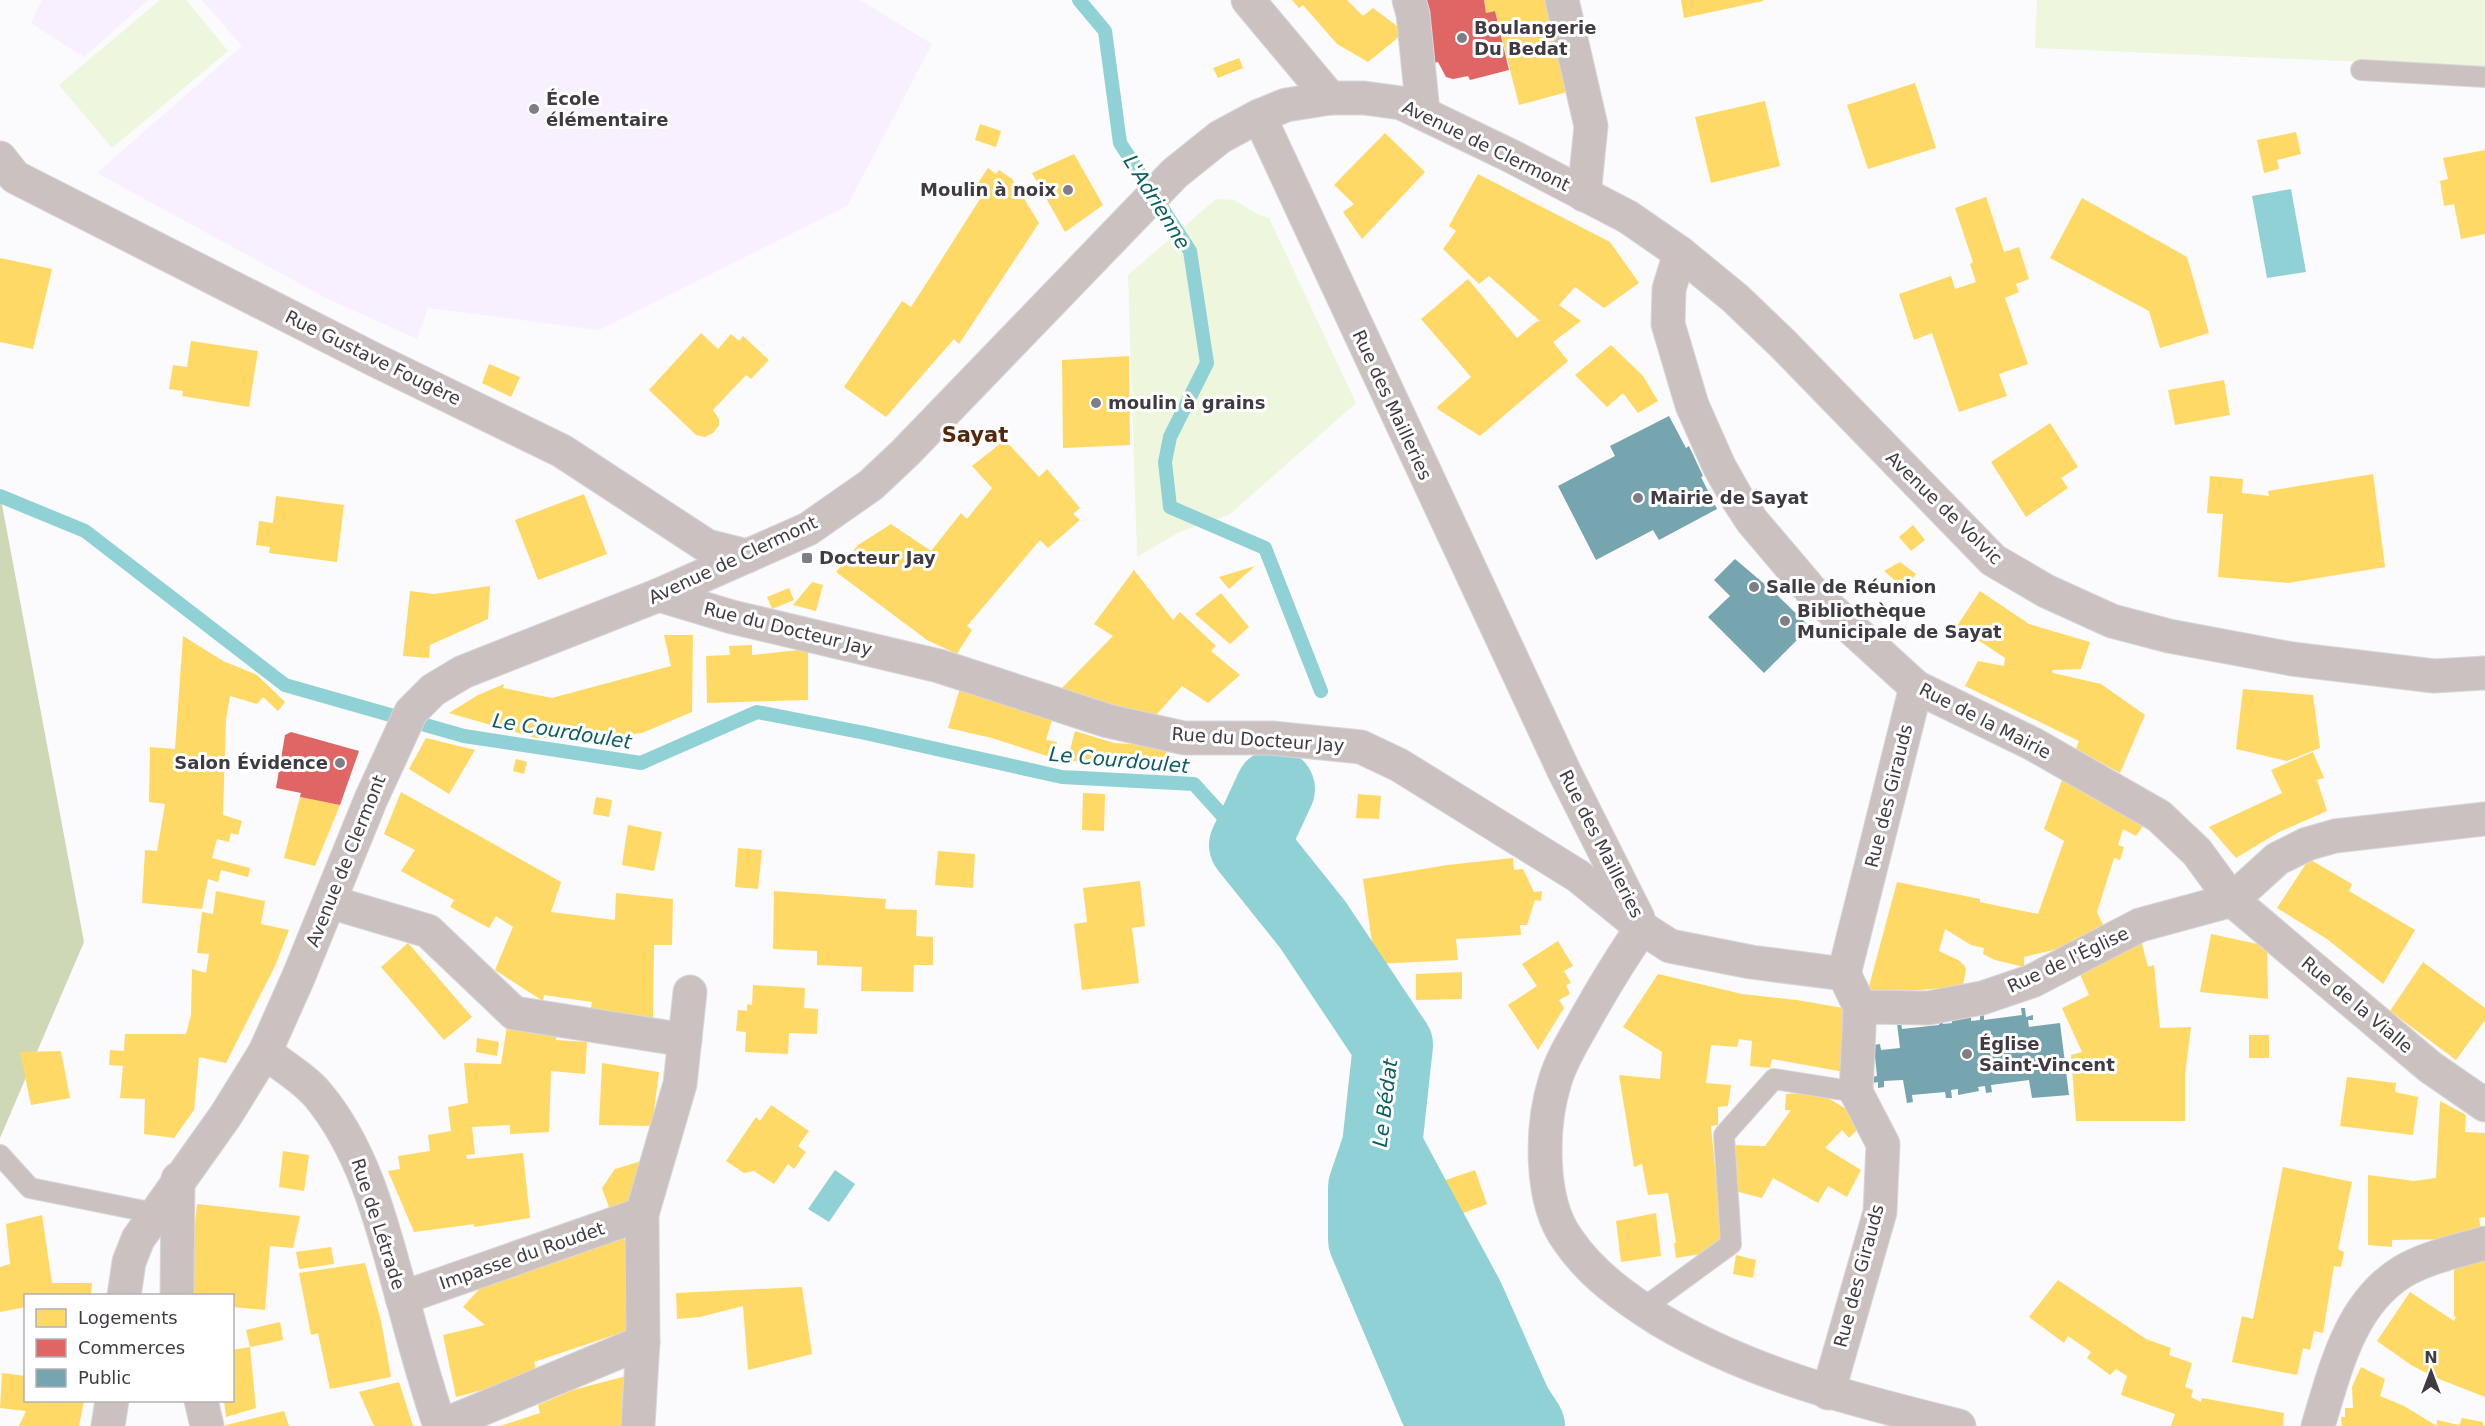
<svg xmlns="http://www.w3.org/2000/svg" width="2485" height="1426" font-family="'DejaVu Sans',sans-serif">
<rect width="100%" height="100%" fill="#fbfafc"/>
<!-- built -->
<g fill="#f8f0fe">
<path d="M42 0H148L84 57 31 23Z"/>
<path d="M202 0H860L932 44 847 206 599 330 428 308 417 339 326 298 97 173 242 46Z"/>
</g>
<!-- green -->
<g fill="#eef6de">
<path d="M160 0H186L228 51 112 148 59 85Z"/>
<path d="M2037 0H2485V67L2035 48Z"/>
<path d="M1216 199 1234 200 1259 215 1269 218 1356 403 1229 515 1179 532 1137 557 1128 275Z"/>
</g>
<!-- forest -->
<path fill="#ced8b6" d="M0 494 84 942 0 1138Z"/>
<!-- water -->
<g fill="#90d1d6">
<path d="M2291 189 2306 272 2267 278 2252 196Z"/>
<path d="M835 1170 855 1184 829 1222 808 1209Z"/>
</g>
<!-- homes -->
<g fill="#ffd966">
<path d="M1292 0H1347L1363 16 1373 8 1405 32 1368 62 1337 44 1303 5 1299 8Z"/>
<path d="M1484 0H1546L1567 92 1519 105 1495 11 1486 13Z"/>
<path d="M1681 0H1763V1L1684 18Z"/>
<path d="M1239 58 1243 68 1218 78 1213 68Z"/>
<path d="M1915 83 1936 148 1868 169 1847 105Z"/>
<path d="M1765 101 1780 166 1711 183 1695 117Z"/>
<path d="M980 124 1001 131 996 147 975 140Z"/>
<path d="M2296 132 2301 154 2277 160 2279 169 2264 173 2257 140Z"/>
<path d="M1385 133 1425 172 1362 239 1343 212 1354 204 1334 185Z"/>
<path d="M2485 150V234L2461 239 2454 204 2444 206 2440 181 2448 179 2443 158Z"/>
<path d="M1074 154 1103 205 1065 232 1032 173Z"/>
<path d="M988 168 996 174 999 170 1012 179 1039 223 959 344 954 339 886 417 844 387 902 301 911 307 933 273 985 191 976 186Z"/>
<path d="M1478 174 1610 242 1639 283 1604 308 1575 287 1559 305 1581 321 1553 342 1568 361 1480 436 1439 410 1437 407 1471 377 1421 319 1468 279 1517 338 1536 322 1540 321 1489 276 1479 284 1443 249 1456 231 1449 226Z"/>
<path d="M1986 197 2004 252 2019 247 2029 279 2016 284 2019 292 2005 298 2028 364 1999 374 2007 396 1959 412 1932 333 1914 340 1899 294 1951 276 1955 289 1976 282 1970 264 1973 262 1955 208Z"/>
<path d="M2082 198 2187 257 2209 333 2160 348 2149 311 2050 258Z"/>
<path d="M0 258 52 269 33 349 0 342Z"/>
<path d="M701 333 718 349 731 334 739 341 743 336 769 360 751 379 746 375 713 410 719 419V425L713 433 705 437 696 435 649 390Z"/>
<path d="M191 341 258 351 249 407 182 396 183 391 169 389 173 365 187 367Z"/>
<path d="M1611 345 1643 376 1658 401 1638 413 1623 393 1607 407 1575 375Z"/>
<path d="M1129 356 1130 445 1063 448 1062 360Z"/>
<path d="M489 364 520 377 511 397 482 383Z"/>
<path d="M2224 380 2230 415 2175 425 2168 390Z"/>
<path d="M2050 423 2078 467 2061 478 2068 488 2026 517 1991 462Z"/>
<path d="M1005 440 1039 477 1047 469 1080 508 1073 514 1080 520 1048 548 1040 540 967 626 972 630 957 654 927 640 836 572 858 545 891 524 931 551 961 513 967 519 992 488 972 466Z"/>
<path d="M2373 474 2385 567 2288 583 2218 577 2223 514 2207 513 2210 476 2243 479 2242 493 2269 496 2268 491Z"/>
<path d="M584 494 607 554 538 580 515 520Z"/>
<path d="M276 496 344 505 337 562 269 553 270 547 256 545 259 521 273 523Z"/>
<path d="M1913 525 1925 540 1911 551 1899 537Z"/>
<path d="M1900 562 1916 574 1905 589 1884 571Z"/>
<path d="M1255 566 1229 589 1219 577Z"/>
<path d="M1134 570 1173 620 1180 612 1216 646 1211 651 1240 675 1208 703 1182 686 1148 724 1079 698 1062 688 1113 636 1094 624Z"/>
<path d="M812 582 823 585 816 611 793 605Z"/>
<path d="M490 586 488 619 430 645 429 658 403 656 410 591 434 594Z"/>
<path d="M789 588 794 600 772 609 767 597Z"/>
<path d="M1980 591 2029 624 2090 642 2081 669 2052 670 2053 673 2101 684 2145 715 2120 773 2076 749 2079 741 1965 686 1978 661 2004 666 2005 658 1957 626Z"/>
<path d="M1221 593 1249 627 1230 644 1195 614Z"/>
<path d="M664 635H693L692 712 642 733 599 738H536L449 713 478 695 504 684 503 688 552 698 671 666Z"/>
<path d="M183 636 223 661 257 675 285 702 278 711 263 697 257 704 230 696 226 720 223 815 242 821 238 835 231 833 229 842 217 839 212 858 250 868 248 877 221 870 218 882 208 879 202 909 142 903 145 850 157 851 165 804 149 802 150 747 175 749Z"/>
<path d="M752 645V655L808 649V700L707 703 706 656 730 655 729 646Z"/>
<path d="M961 685 1053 716 1046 740 1057 742 1053 758 992 738 948 728Z"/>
<path d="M2243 689 2313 695 2320 748 2287 761 2236 749Z"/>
<path d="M1075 731 1114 743 1167 746 1166 764 1067 761Z"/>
<path d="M426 738 475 750 449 794 409 769Z"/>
<path d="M2313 752 2324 778 2317 780 2327 811 2279 832 2236 858 2209 827 2282 793 2271 770Z"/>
<path d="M516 759 527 762 524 774 513 771Z"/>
<path d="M2062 780 2129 816 2143 826 2136 836 2123 829 2118 845 2124 847 2120 860 2114 858 2097 912 2105 929 2066 947 2024 957V967L1995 960 1983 954 1984 948 1971 945 1945 929 1939 951 1958 960 1964 965 1966 969 1963 986 1910 991 1868 990 1897 882 1980 899V902L2038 914 2064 841 2044 829Z"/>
<path d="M401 792 561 882 551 912 615 920 616 893 673 899 672 945H654L653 1019 590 1013 592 1002 544 995 543 1001 495 970 513 927 496 916 489 928 450 907 454 900 401 871 415 850 384 834Z"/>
<path d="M1083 793 1105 794 1104 831 1082 830Z"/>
<path d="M1358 794 1381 796 1379 819 1356 818Z"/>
<path d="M300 797 340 805 315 866 284 858Z"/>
<path d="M596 797 612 800 609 817 593 814Z"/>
<path d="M628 825 662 832 654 871 622 865Z"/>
<path d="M738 848 762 850 758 889 735 887Z"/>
<path d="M938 851 975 854 973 888 935 885Z"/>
<path d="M1513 858 1514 870 1523 869 1534 892 1542 891 1541 901 1535 900 1527 925H1520L1521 935 1456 939 1458 960 1375 964 1363 879 1447 865Z"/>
<path d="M2309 859 2352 884 2349 891 2415 930 2383 984 2327 939 2277 908Z"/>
<path d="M1140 881 1145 926 1132 928 1139 983 1082 990 1074 924 1087 922 1083 888Z"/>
<path d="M216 891 265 901 261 924 289 930 275 966 226 1063 199 1057 194 1110 174 1138 144 1134 145 1099 120 1098 123 1066 109 1065 110 1050 124 1051 125 1034H186L191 1015 192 969 206 973 209 954 197 953 202 912 213 914Z"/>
<path d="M774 891 886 899 885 909 917 910 916 936 933 937V965H914L913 992 861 991 862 967 817 965V951L773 949Z"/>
<path d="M2211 934 2267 946 2268 999 2200 992Z"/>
<path d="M2140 936 2148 967 2154 965 2160 1028 2191 1027 2185 1074V1121H2076L2071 1055 2082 1052 2062 1008 2089 995 2076 965Z"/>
<path d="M1558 941 1573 966 1564 971 1571 983 1566 985 1570 994 1559 1000 1564 1008 1538 1050 1508 1005 1537 986 1522 964Z"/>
<path d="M408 943 472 1017 444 1040 381 967Z"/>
<path d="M2423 962 2485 1008V1020L2456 1060 2390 1011Z"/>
<path d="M1462 972V999L1416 1000V974Z"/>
<path d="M1658 974 1742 994 1797 1000 1849 1009 1844 1072 1772 1059 1770 1068 1750 1066 1752 1041 1739 1039 1737 1047 1711 1045 1706 1083 1731 1085 1728 1106 1718 1107V1125L1711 1126 1722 1239 1719 1240 1717 1247 1706 1253 1676 1258 1674 1243H1676L1668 1193 1648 1195 1642 1164 1634 1167 1619 1075 1660 1079 1662 1052 1623 1027Z"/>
<path d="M753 985 805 988 804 1008 818 1009 817 1034 789 1033 788 1054 745 1052 746 1032 736 1031 738 1010 747 1011V1004L752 1005Z"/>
<path d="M507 1026 557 1031 556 1040 587 1042 585 1074 551 1071 549 1132 510 1134V1125L472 1127 475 1154 466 1155 467 1159 523 1153 530 1218 474 1227V1224L414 1232 388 1171 400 1169 398 1156 430 1151 428 1135 451 1131 448 1107 468 1103 464 1063 501 1064Z"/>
<rect x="2249" y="1035" width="20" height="23"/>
<path d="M477 1038 499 1042 497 1056 476 1052Z"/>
<path d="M61 1051 70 1098 31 1105 20 1052Z"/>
<path d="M602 1063 659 1072 652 1126 599 1125Z"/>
<path d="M2347 1077 2396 1083 2395 1092 2418 1097 2413 1135 2340 1126Z"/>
<path d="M1818 1092 1866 1121 1849 1138 1842 1130 1825 1148 1861 1170 1847 1197 1828 1186 1818 1203 1773 1178 1762 1198 1735 1191 1733 1145 1765 1146 1791 1110H1785L1786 1094Z"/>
<path d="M2440 1101 2466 1115 2465 1132 2485 1133V1217L2479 1218 2482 1234 2457 1239 2392 1240V1247L2368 1245V1175L2414 1181 2436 1178Z"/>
<path d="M771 1105 809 1131 798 1146 806 1152 794 1169 788 1164 774 1184 754 1171 744 1173 726 1161 756 1117 760 1121Z"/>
<path d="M283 1151 309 1155 304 1191 279 1187Z"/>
<path d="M645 1160 635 1201 610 1210 602 1188 615 1169Z"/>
<path d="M2283 1167 2352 1182 2338 1249 2344 1252 2341 1267 2334 1266 2323 1333 2314 1331 2310 1350 2303 1348 2297 1375 2232 1362 2242 1316 2253 1319Z"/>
<path d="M1475 1170 1487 1204 1456 1216 1443 1181Z"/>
<path d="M197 1204 300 1216 293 1248 270 1246 265 1310 232 1307V1296H188Z"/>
<path d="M1656 1213 1661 1256 1621 1262 1616 1221Z"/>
<path d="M42 1215 52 1283H92L91 1296H26V1307L0 1312V1267L10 1264 6 1224Z"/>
<path d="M624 1237 638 1315 632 1329 534 1362 538 1375 456 1397 443 1335 485 1325 463 1307 481 1287Z"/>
<path d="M331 1247 334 1264 299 1269 296 1252Z"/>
<path d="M2485 1253V1397L2434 1377 2411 1365 2377 1341 2410 1292 2454 1321 2456 1317 2454 1316V1259Z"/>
<path d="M1736 1255 1756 1260 1753 1278 1733 1274Z"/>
<path d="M365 1263 381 1321 391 1377 330 1389 318 1333 311 1335 299 1273Z"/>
<path d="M2058 1280 2146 1339 2171 1348 2169 1355 2192 1363 2185 1387 2193 1390 2191 1397 2201 1402 2202 1398 2284 1413 2283 1426H2171L2175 1414 2121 1395 2127 1376 2116 1369 2110 1375 2087 1358 2091 1352 2068 1336 2064 1343 2029 1317Z"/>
<path d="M802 1287 812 1354 748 1370 743 1306 700 1317 677 1319 676 1293Z"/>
<path d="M280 1322 283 1340 250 1347 246 1330Z"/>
<path d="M250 1347 256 1408 226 1417 224 1401H232V1350Z"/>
<path d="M2361 1367 2385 1379 2380 1396 2404 1406 2437 1426H2342L2341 1417H2345V1408H2353L2352 1387Z"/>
<path d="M2 1373 26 1376V1401H84L79 1426H19L26 1411 0 1408Z"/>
<path d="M630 1375 627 1426H500L540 1413 538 1405 573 1390Z"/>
<path d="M1492 1377 1516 1426H1475L1460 1394Z"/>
<path d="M399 1382 413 1426H374L359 1392Z"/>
<path d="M284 1411 289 1426H226V1425Z"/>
<path d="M2462 1418 2483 1422V1426H2459Z"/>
<path d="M2437 1420 2459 1425V1426H2437Z"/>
</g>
<!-- shops -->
<g fill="#e06666">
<path d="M1423 0H1484L1486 13 1495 11 1509 70 1470 80 1468 76 1453 79 1446 77 1438 62 1434 63Z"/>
<path d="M291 732 359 751 340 805 300 797 301 793 276 788 285 735Z"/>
</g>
<!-- public -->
<g fill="#76a5af">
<path d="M1669 416 1686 448 1689 446 1703 476 1701 477 1717 509 1659 540 1653 530 1596 560 1558 486 1615 456 1610 446Z"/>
<path d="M1735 559 1775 593 1810 627 1764 673 1708 617 1730 596 1714 580Z"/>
<path d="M2021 1008H2025L2026 1017 2033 1015V1020H2028L2029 1027 2060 1023 2069 1095 2032 1098 2029 1080 1991 1085 1992 1092 1986 1093 1985 1086 1978 1087 1979 1091 1958 1095V1089L1951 1090 1952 1098H1946L1945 1092 1912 1095 1913 1102 1907 1103 1903 1080 1884 1081V1087L1878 1088V1082L1872 1083 1871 1077 1877 1076 1875 1057H1870L1869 1052 1875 1051 1874 1045 1880 1044 1881 1050 1900 1048 1897 1023H1901L1902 1029 1939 1025V1018L1943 1017V1024L1952 1023V1019L1971 1017V1021L1980 1020V1014L1984 1013V1020L2022 1015Z"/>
</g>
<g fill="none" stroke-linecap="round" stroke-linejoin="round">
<!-- stream -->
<g stroke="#90d1d6" stroke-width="14">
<path d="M1079 0 1105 31 1120 143 1190 251 1207 363 1170 437 1165 462 1170 507 1265 548 1321 691"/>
<path d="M0 496 85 531 285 685 464 736 641 763 757 712 865 733 1062 777 1194 784 1249 845"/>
</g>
<!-- river -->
<g stroke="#90d1d6" stroke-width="80">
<path d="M1275 789 1249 845 1313 925 1393 1045 1382 1146 1368 1187V1240L1438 1405 1450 1426"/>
<path d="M1382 1146 1465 1300 1512 1406 1525 1426"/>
</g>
<defs>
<g id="service">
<path d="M2361 70 2485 77"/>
<path d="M0 1155 30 1188 154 1213"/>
<path d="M1642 1309 1731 1244 1724 1135 1774 1079 1856 1092"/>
</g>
<g id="minor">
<path d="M1248 0 1330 98"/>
<path d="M1409 0 1413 14 1423 112"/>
<path d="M1562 0 1591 126 1584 195"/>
<path d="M1259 116 1564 771 1638 918"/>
<path d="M0 158 15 177 375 360 562 451 707 546 747 556"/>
<path d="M1680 253 1669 289 1668 324 1692 405 1719 466 1737 498 1752 521 1814 594 1916 687 2033 744 2159 816 2197 852 2232 900 2430 1067 2485 1105"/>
<path d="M659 595 732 617 939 666 1108 721 1184 738H1272L1361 747 1399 765 1578 876 1642 928 1670 946 1751 962 1844 974 1860 1007 1856 1092 1883 1144 1880 1212 1828 1393"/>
<path d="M330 902 428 931 514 1013 685 1040"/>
<path d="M1642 928C1621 958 1603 988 1585 1020 1574 1040 1561 1060 1555 1081 1541 1126 1539 1201 1568 1240 1591 1274 1626 1299 1660 1320 1752 1375 1855 1400 1959 1426"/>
<path d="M1844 974 1916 687"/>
<path d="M1860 1007 1928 1008 1982 998 2032 981 2140 925 2232 900 2277 859 2307 844 2335 836 2485 819"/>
<path d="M177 1296 178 1179"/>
<path d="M402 1298 642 1214"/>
<path d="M201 1400 207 1426"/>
<path d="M441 1426 643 1342"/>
<path d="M638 1426 643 1342 642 1214 680 1084 690 992"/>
<path d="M2318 1426C2335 1371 2349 1305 2402 1272 2427 1257 2458 1251 2485 1243"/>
</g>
<g id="tertiary">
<path d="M265 1052C282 1066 304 1078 318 1095 363 1149 381 1220 399 1286 412 1333 424 1380 440 1426"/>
<path d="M124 1296 129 1262 138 1239 226 1115 265 1052 298 978 371 799 411 712 433 690 463 672 659 595 808 529 871 485 905 453 1175 173 1220 137 1259 116 1286 105 1330 98H1364L1401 103 1511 156 1628 217 1680 253 1735 298 1782 343 1993 560 2046 591 2112 621 2169 636 2292 659 2434 676 2485 673"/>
<path d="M108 1426 112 1400"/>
</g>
</defs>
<!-- service casing -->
<use href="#service" stroke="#d9d7db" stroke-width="22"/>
<!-- minor casing -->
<use href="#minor" stroke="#d9d7db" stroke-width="35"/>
<!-- tertiary casing -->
<use href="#tertiary" stroke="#d9d7db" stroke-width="35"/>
<!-- service -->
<use href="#service" stroke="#ccc1c1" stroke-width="20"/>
<!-- minor -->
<use href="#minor" stroke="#ccc1c1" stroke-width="33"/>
<!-- tertiary -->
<use href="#tertiary" stroke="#ccc1c1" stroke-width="33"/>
</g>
<!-- markers -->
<g fill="#817d84" stroke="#fff" stroke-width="2">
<circle cx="1462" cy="38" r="6"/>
<circle cx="534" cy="109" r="6"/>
<circle cx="1068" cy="190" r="6"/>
<circle cx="1096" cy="403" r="6"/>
<circle cx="1638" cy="498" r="6"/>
<rect x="801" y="552" width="12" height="12" rx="3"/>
<circle cx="1754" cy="587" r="6"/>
<circle cx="1785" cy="621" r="6"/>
<circle cx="340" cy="763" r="6"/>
<circle cx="1967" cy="1054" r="6"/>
</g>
<g text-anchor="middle" stroke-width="6" stroke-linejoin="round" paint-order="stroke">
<!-- poi labels -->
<g font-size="18" font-weight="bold" fill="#403a43" stroke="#fff" text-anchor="start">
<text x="1474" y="34">Boulangerie<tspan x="1474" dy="21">Du Bedat</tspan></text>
<text x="546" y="105">École<tspan x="546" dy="21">élémentaire</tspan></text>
<text x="1056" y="196" text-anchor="end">Moulin à noix</text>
<text x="1108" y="409">moulin à grains</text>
<text x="1650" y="504">Mairie de Sayat</text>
<text x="819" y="564">Docteur Jay</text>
<text x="1766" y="593">Salle de Réunion</text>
<text x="1797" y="617">Bibliothèque<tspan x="1797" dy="21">Municipale de Sayat</tspan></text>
<text x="328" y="769" text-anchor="end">Salon Évidence</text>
<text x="1979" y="1050">Église<tspan x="1979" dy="21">Saint-Vincent</tspan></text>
</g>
<!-- street labels -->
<g font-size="18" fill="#403a43" stroke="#fff">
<text transform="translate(1486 146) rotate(26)" y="6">Avenue de Clermont</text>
<text transform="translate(373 358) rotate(26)" y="6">Rue Gustave Fougère</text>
<text transform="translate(1392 405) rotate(65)" y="6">Rue des Mailleries</text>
<text transform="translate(1944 508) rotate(44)" y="6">Avenue de Volvic</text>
<text transform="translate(733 560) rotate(-25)" y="6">Avenue de Clermont</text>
<text transform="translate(788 629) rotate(14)" y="6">Rue du Docteur Jay</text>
<text transform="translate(1985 721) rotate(27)" y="6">Rue de la Mairie</text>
<text transform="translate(1258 740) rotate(4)" y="6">Rue du Docteur Jay</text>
<text transform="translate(1889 796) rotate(-76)" y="6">Rue des Girauds</text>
<text transform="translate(1601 844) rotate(63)" y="6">Rue des Mailleries</text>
<text transform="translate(346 861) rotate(-68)" y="6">Avenue de Clermont</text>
<text transform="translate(2068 960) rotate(-25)" y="6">Rue de l'Église</text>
<text transform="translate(2357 1005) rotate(40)" y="6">Rue de la Vialle</text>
<text transform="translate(378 1224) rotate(72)" y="6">Rue de Létrade</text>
<text transform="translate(522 1256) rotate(-19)" y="6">Impasse du Roudet</text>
<text transform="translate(1859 1276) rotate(-75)" y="6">Rue des Girauds</text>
</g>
<!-- water labels -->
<g font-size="20" font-style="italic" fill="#0a5d62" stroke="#fff">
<text transform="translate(1157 202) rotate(58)" y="7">L'Adrienne</text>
<text transform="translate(562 731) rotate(9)" y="7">Le Courdoulet</text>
<text transform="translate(1119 760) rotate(5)" y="7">Le Courdoulet</text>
<text transform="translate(1385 1103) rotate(-83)" y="7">Le Bédat</text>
</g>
<!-- quarter labels -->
<g font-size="21" font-weight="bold" fill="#56270b" stroke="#fff">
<text x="975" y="442">Sayat</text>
</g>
</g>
<!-- legend -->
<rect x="24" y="1294" width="210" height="108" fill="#ffffff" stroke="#b3b0b4" stroke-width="1.5"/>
<rect x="36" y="1309" width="30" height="18" fill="#ffd966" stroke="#b3b0b4" stroke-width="1.5"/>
<text x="78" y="1324" font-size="18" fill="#403a43">Logements</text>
<rect x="36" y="1339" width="30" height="18" fill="#e06666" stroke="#b3b0b4" stroke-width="1.5"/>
<text x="78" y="1354" font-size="18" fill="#403a43">Commerces</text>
<rect x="36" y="1369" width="30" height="18" fill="#76a5af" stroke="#b3b0b4" stroke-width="1.5"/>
<text x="78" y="1384" font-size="18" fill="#403a43">Public</text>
<!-- north arrow -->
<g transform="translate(2431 1372)" stroke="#ffffff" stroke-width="4.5" paint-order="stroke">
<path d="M0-4.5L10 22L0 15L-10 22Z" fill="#403a43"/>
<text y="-9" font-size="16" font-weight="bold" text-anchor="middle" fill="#403a43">N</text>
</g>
</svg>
